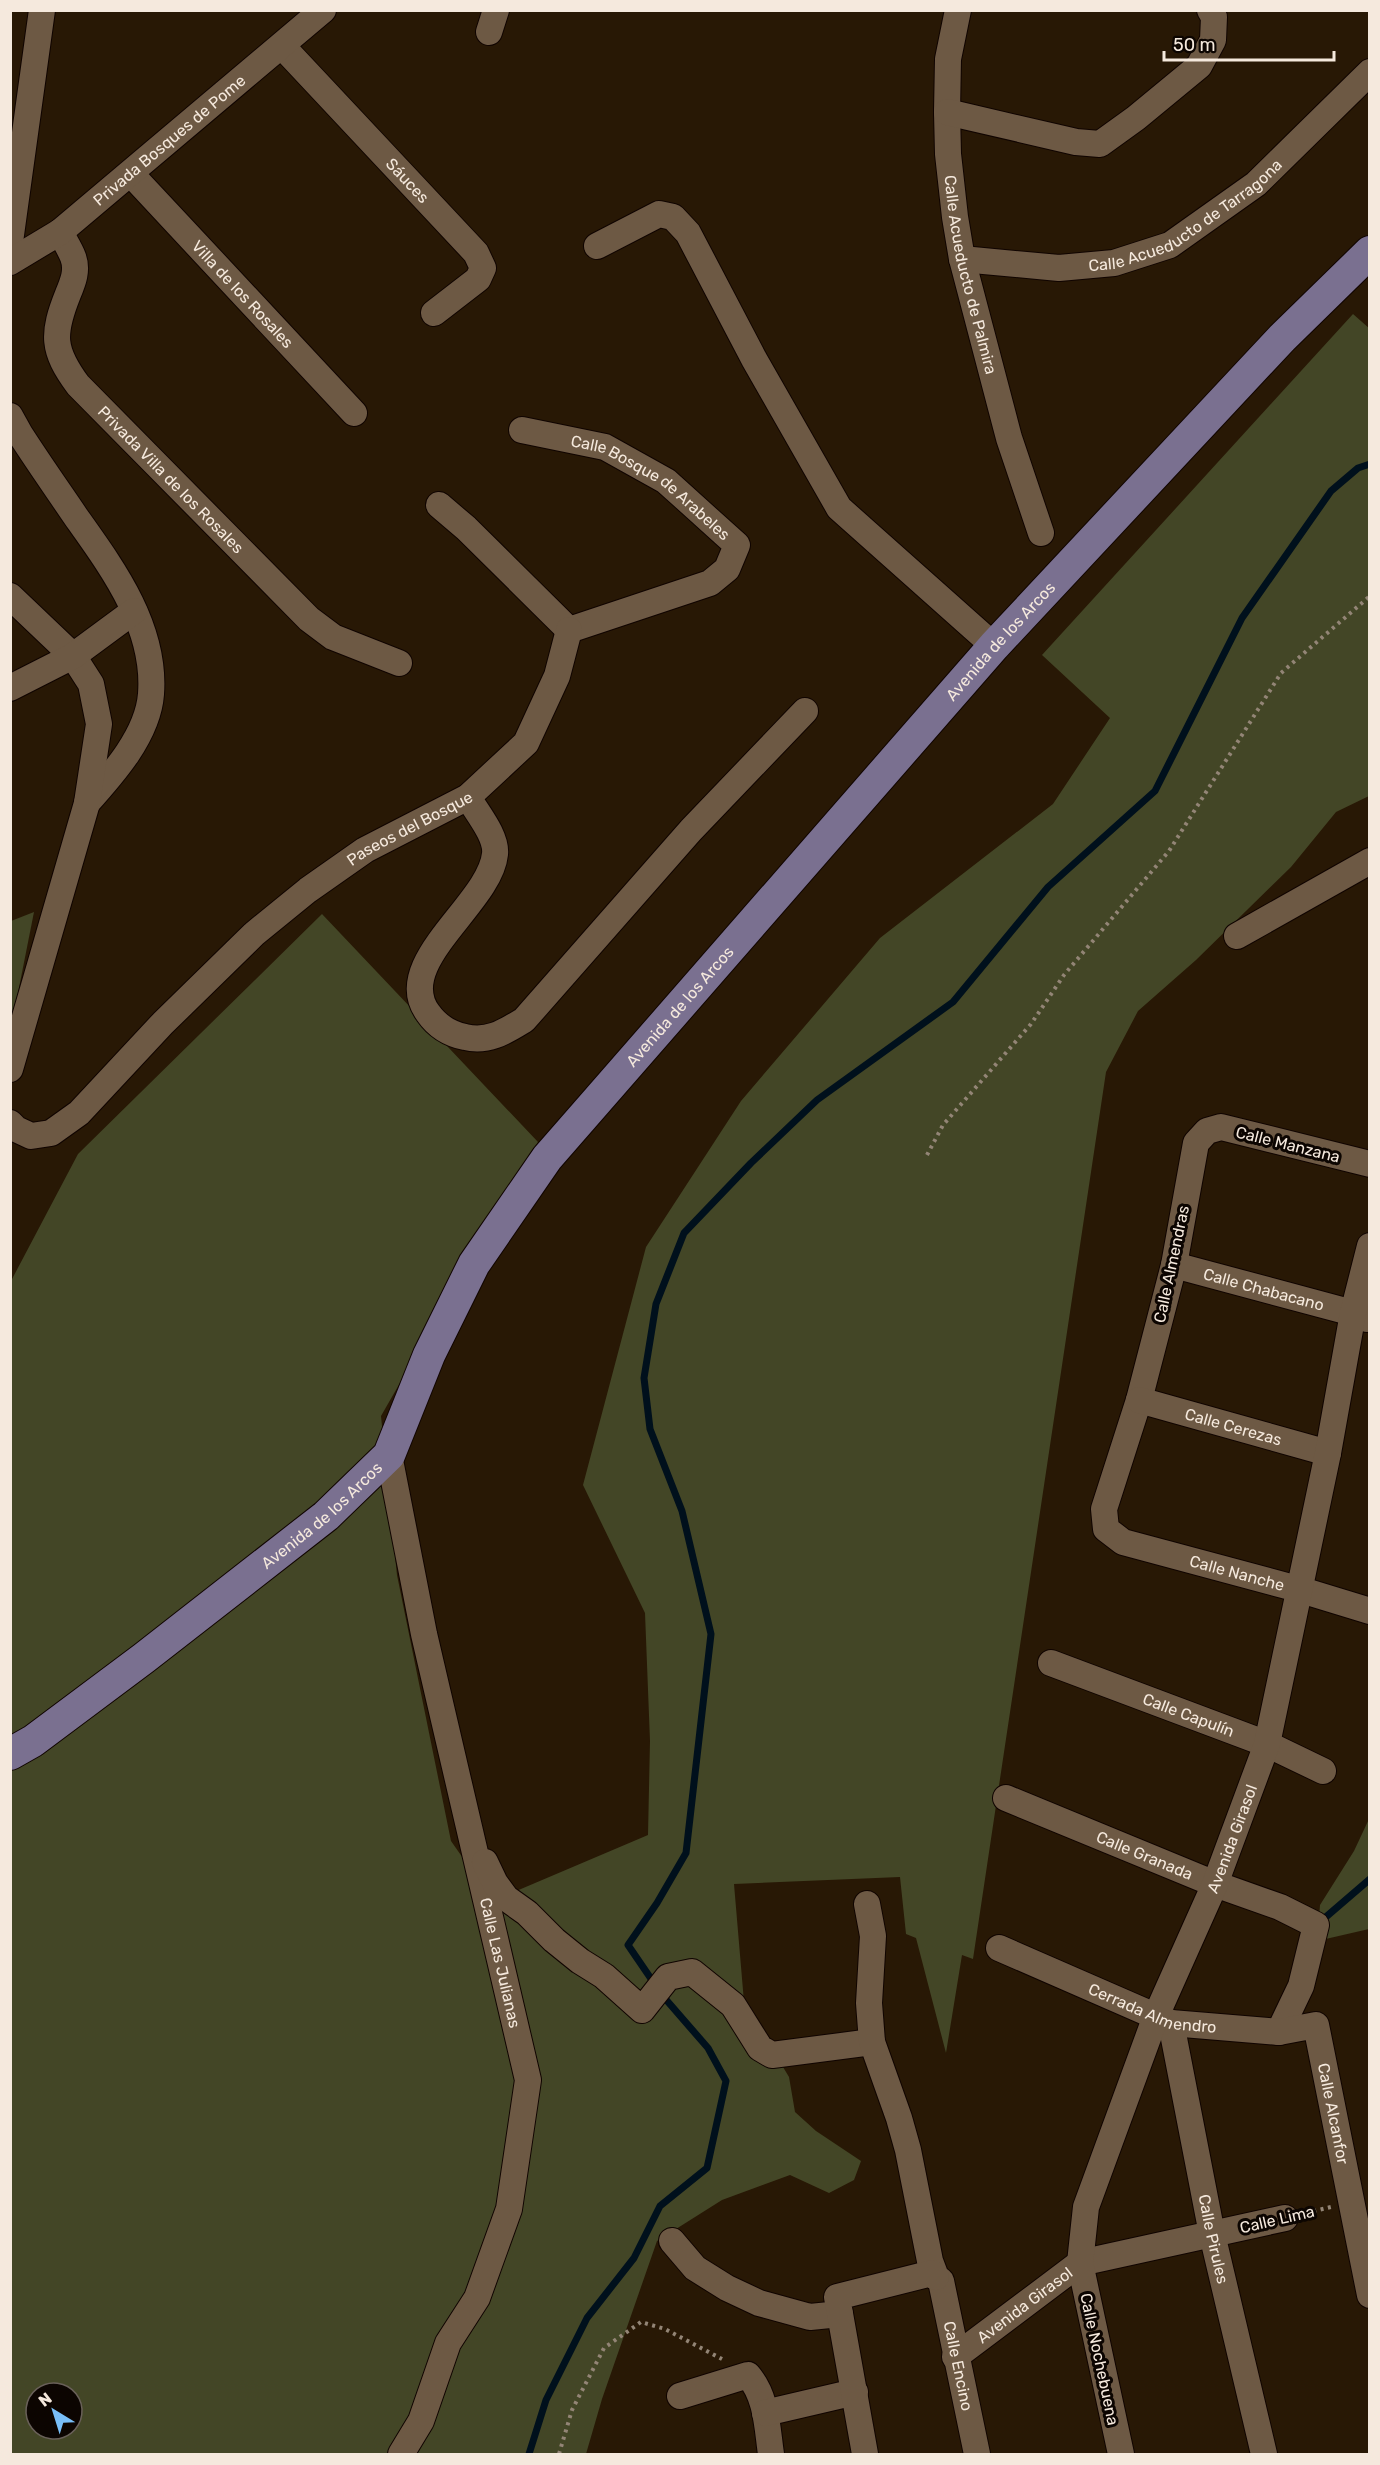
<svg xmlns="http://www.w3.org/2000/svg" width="1380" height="2465" font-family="Rubik,sans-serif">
<rect width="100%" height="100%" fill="#281805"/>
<!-- green -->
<g fill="#434626" fill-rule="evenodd">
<path d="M1353 314 1370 329 1369 796 1336 812 1291 867 1196 960 1138 1011 1106 1072 973 1959 962 1955 946 2053 916 1938 906 1934 900 1877 734 1884 744 2002 789 2077 795 2112 816 2131 861 2161 854 2180 829 2193 790 2175 722 2200 657 2241 602 2399 586 2454H11V1281L78 1154 322 914 538 1142 381 1416 397 1575 451 1841 493 1901 648 1835 650 1741 645 1613 583 1485 646 1247 741 1101 880 938 1053 804 1110 718 1042 655ZM36 2393H72V2429H36Z"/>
<path d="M34 912 11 1028V921Z"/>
<path d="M1369 1819V1929L1317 1941 1320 1905 1354 1851Z"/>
</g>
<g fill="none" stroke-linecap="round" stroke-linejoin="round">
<!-- stream -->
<g stroke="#00101c" stroke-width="7">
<path d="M1320 1922 1370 1879"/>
<path d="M656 1986 628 1945 657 1903 686 1853 711 1634 682 1511 650 1429 644 1378 656 1304 684 1233 751 1163 817 1100 953 1002 1048 887 1155 791 1242 618 1331 491 1358 468 1370 464"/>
<path d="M529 2454 546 2400 587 2318 634 2258 660 2206 707 2168 726 2081 708 2048 662 1995"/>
</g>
<defs>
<g id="minor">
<path id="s1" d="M958 10 948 59 947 112 948 154 955 217 962 259 1009 438 1041 533"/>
<path d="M489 32 496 10"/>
<path id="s2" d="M282 46 476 253 483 268 478 279 434 313"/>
<path d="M947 112 1076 142 1100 144 1136 118 1199 66 1213 40 1214 17 1210 10"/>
<path id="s3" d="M131 174 354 413"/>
<path id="s4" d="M60 232C64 240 70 249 73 257 78 270 73 282 68 294 52 334 52 350 78 385L309 619 333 637 399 663"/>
<path d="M10 242 42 10"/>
<path d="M597 246 659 214 673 217 688 233 754 359 839 508 994 646"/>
<path id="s5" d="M962 259 1059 268 1114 263 1170 245 1256 184 1370 72"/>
<path id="s6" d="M10 262 60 232 323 10"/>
<path d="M10 416 20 434C38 462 57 489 76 517 113 569 156 627 151 694 148 735 113 774 87 803"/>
<path id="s7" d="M522 430 605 447 666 481 737 545 727 569 710 583 569 630"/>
<path d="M439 505 466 528 569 630"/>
<path d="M10 596 73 656 91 684 99 724 87 803 10 1069"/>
<path d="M10 688 73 656 134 611"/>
<path d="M468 797C477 813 497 836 495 854 490 904 391 963 428 1013 437 1026 450 1034 465 1037 488 1043 506 1031 524 1020L691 830 805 711"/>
<path d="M1237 936 1370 861"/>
<path id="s8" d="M10 1123 16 1129 31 1136 51 1133 79 1113 163 1023 254 934 308 890 365 850 468 797 526 743 557 676 569 630"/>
<path id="s9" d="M1370 1164 1221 1127 1207 1131 1196 1143 1174 1265 1139 1400 1104 1509 1106 1529 1123 1542 1298 1589 1370 1611"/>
<path id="s10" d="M1174 1265 1353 1313 1367 1319"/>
<path id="s11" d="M1139 1400 1328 1453"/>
<path id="s12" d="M389 1455 424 1634 528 2080 509 2209 477 2298 448 2343 421 2421 401 2454"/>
<path id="s13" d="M1051 1663 1267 1744 1323 1771"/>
<path id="s14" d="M1006 1798 1215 1884 1280 1907 1316 1925 1301 1986 1279 2032"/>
<path d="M485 1862 495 1883 506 1898 527 1913 554 1940 580 1961 604 1976 642 2010 668 1977 692 1972 733 2005 760 2048 772 2055 872 2042"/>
<path id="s15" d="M867 1904 873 1936 869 2003 872 2042 899 2118 908 2150 930 2261 936 2277 941 2281 977 2454"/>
<path id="s16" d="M999 1948 1171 2023 1279 2032 1316 2025 1370 2295"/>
<path id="s17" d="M1171 2023 1212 2234 1264 2454"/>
<path d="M672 2241 695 2268 727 2288 759 2303 810 2317 840 2314"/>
<path id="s18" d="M955 2357 1080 2263 1285 2218"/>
<path d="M680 2396 748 2375C767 2397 767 2427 771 2454"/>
<path d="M765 2413 855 2392"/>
<path d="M865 2454 837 2297 932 2273 936 2277"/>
<path id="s19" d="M1121 2454 1080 2263 1086 2207 1156 2016 1215 1884 1267 1744 1328 1453 1353 1313 1370 1246"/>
</g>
<g id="major">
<path id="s20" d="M10 1754 33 1741 144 1658 326 1516 389 1455 429 1355 474 1264 547 1158 994 646 1282 338 1370 252"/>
</g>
</defs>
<!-- minor casing -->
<use href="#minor" stroke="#100400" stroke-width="28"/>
<!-- major casing -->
<use href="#major" stroke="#100400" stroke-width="34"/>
<!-- path -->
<g stroke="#938576" stroke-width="4" stroke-dasharray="3 4.5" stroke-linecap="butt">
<path d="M927 1155 943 1125 1031 1024 1064 975 1169 851 1281 673 1370 596"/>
<path d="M1306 2213 1331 2207"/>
<path d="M559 2454 572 2410 604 2348 641 2322 665 2329 722 2359"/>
</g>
<!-- minor -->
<use href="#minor" stroke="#6d5944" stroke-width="26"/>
<!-- major -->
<use href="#major" stroke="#7a7090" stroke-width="32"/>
</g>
<g text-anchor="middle" stroke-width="6" stroke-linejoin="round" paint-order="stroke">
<!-- street labels -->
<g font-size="16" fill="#f5e9dd" stroke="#0c0501">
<text dy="6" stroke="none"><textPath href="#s6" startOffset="201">Privada Bosques de Pome</textPath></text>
<text dy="6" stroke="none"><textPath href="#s2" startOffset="184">Sáuces</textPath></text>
<text dy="6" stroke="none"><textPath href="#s5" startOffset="238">Calle Acueducto de Tarragona</textPath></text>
<text dy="6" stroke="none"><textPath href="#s1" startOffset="268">Calle Acueducto de Palmira</textPath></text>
<text dy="6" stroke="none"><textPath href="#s3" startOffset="164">Villa de los Rosales</textPath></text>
<text dy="6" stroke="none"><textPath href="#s4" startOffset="297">Privada Villa de los Rosales</textPath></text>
<text dy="6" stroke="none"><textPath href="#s7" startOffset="144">Calle Bosque de Arabeles</textPath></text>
<text dy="6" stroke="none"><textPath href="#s20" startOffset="1509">Avenida de los Arcos</textPath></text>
<text dy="6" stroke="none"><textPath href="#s8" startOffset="519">Paseos del Bosque</textPath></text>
<text dy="6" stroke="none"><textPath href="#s20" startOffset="1023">Avenida de los Arcos</textPath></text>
<text transform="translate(1288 1144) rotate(14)" y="6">Calle Manzana</text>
<text transform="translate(1171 1264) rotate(-78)" y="6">Calle Almendras</text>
<text dy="6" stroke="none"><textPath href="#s10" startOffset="93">Calle Chabacano</textPath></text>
<text dy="6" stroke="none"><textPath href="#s11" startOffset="98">Calle Cerezas</textPath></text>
<text dy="6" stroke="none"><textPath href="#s20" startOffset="393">Avenida de los Arcos</textPath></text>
<text dy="6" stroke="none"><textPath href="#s9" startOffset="722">Calle Nanche</textPath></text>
<text dy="6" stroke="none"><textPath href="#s13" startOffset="147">Calle Capulín</textPath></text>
<text dy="6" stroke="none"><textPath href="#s19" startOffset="648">Avenida Girasol</textPath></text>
<text dy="6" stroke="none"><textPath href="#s14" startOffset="150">Calle Granada</textPath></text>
<text dy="6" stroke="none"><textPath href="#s12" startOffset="520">Calle Las Julianas</textPath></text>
<text dy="6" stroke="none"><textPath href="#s16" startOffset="166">Cerrada Almendro</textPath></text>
<text dy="6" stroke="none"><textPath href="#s16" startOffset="424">Calle Alcanfor</textPath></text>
<text transform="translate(1277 2219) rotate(-13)" y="6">Calle Lima</text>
<text dy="6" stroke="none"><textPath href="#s17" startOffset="220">Calle Pirules</textPath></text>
<text dy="6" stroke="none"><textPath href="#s18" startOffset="87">Avenida Girasol</textPath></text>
<text transform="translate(1100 2359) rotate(78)" y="6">Calle Nochebuena</text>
<text dy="6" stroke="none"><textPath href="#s15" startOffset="476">Calle Encino</textPath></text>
</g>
</g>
<!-- border -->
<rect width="1380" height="2465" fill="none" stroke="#f5e9dd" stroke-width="24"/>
<!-- north arrow -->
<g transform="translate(54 2411) rotate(322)"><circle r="28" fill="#0c0501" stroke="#696059" stroke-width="1.5"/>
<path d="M0-4.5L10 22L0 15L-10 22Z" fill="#79bff8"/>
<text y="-9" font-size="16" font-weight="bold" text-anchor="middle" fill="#f5e9dd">N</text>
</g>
<!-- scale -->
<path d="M1164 51v9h170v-9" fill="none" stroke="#f5e9dd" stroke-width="3"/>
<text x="1173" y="51" font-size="18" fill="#f5e9dd" stroke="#0c0501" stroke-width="4.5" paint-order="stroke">50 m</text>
</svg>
